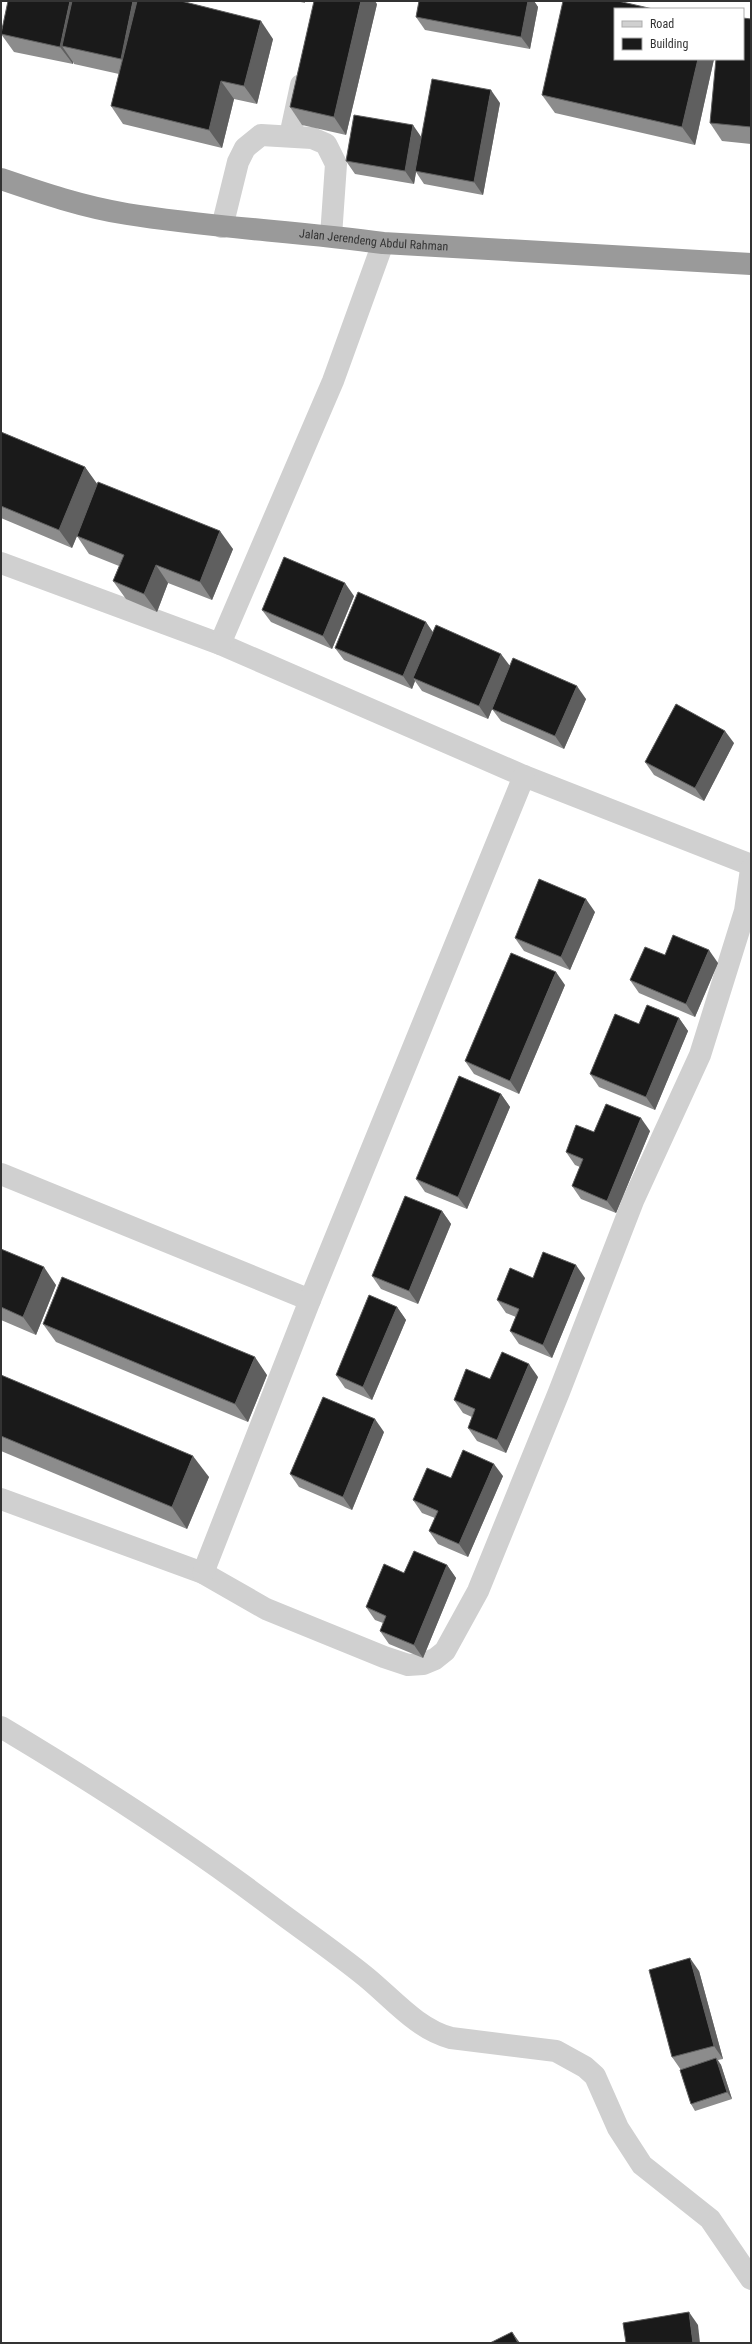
<svg xmlns="http://www.w3.org/2000/svg" width="752" height="2344" font-family="'Roboto Condensed',sans-serif">
<rect width="100%" height="100%" fill="#fff"/>
<g fill="none" stroke-linecap="round" stroke-linejoin="round">
<!-- minor -->
<g stroke="#d0d0d0" stroke-width="22">
<path d="M290 136 301 85"/>
<path d="M222 227 238 162 245 148 261 135 312 138 326 144 336 164 331 236"/>
<path d="M1 563 220 644 524 776 751 865"/>
<path d="M220 644 333 381 383 243"/>
<path d="M1 1174 310 1300"/>
<path d="M1 1499 203 1573 266 1609 384 1657 408 1665 423 1664 435 1659 445 1651 478 1591 559 1392 633 1201 700 1055 745 911 751 869"/>
<path d="M203 1573 310 1300 524 776"/>
<path d="M1 1727C93 1782 182 1839 267 1903 300 1928 334 1951 366 1977 393 1999 417 2029 451 2038L556 2051 585 2067 595 2076 618 2128 642 2165 710 2219 751 2279"/>
</g>
<!-- highway -->
<path stroke="#9a9a9a" stroke-width="22" id="s1" d="M1 179C42 193 83 207 127 214 212 228 298 231 383 243L751 264"/>
</g>
<!-- wall -->
<g fill="#8c8c8c">
<path d="M296 1H305V3Z"/>
<path d="M419 1H534L538 7 530 49 425 30 416 17Z"/>
<path d="M377 4 346 135 302 125 290 107Z"/>
<path d="M751 19V144L722 141 710 123Z"/>
<path d="M1 34 273 39 257 104 234 99 222 148 123 124 111 106 119 74 74 64 73 62V64L14 52Z"/>
<path d="M615 59H714L695 145 555 113 542 95Z"/>
<path d="M500 103 483 195 424 184 416 172 414 184 355 174 346 161 422 137Z"/>
<path d="M1 432 85 467 97 485 233 549 212 600 168 583 157 612 126 599 113 581 119 566 89 554 77 536 72 548 1 518Z"/>
<path d="M354 596 332 649 271 622 262 610Z"/>
<path d="M433 632 586 699 564 749 501 721 492 709 488 719 422 691 415 681 412 689 344 660 335 648Z"/>
<path d="M734 743 704 801 654 775 645 762Z"/>
<path d="M595 912 570 970 524 951 515 938Z"/>
<path d="M665 955 718 963 695 1017 639 993 630 980Z"/>
<path d="M565 985 519 1094 474 1074 465 1061Z"/>
<path d="M679 1018 688 1031 655 1110 599 1087 590 1074 639 1024Z"/>
<path d="M501 1094 510 1107 467 1209 425 1192 416 1179Z"/>
<path d="M650 1131 616 1213 581 1199 572 1186 580 1167 575 1165 566 1152 594 1132Z"/>
<path d="M442 1211 451 1224 418 1304 381 1289 372 1276Z"/>
<path d="M1 1249 56 1285 36 1335 1 1320Z"/>
<path d="M533 1278H585L552 1358 519 1344 510 1331 516 1317 506 1313 497 1300Z"/>
<path d="M397 1307 406 1320 372 1400 345 1388 336 1375Z"/>
<path d="M43 1324 267 1375 248 1422 56 1342Z"/>
<path d="M1 1375 209 1477 187 1529 1 1451Z"/>
<path d="M538 1377 506 1453 477 1441 468 1428 472 1417 463 1413 454 1400 490 1379Z"/>
<path d="M384 1432 352 1510 299 1487 290 1474Z"/>
<path d="M503 1476 468 1557 438 1544 429 1531 435 1518 422 1513 413 1500 451 1478Z"/>
<path d="M447 1565 456 1578 423 1658 389 1644 380 1631 383 1623 375 1620 366 1607 404 1573Z"/>
<path d="M699 1971 723 2059 718 2060 721 2065 732 2099 695 2111 691 2104 681 2070 672 2057Z"/>
</g>
<!-- shaded-wall -->
<g fill="#5f5f5f">
<path d="M70 1H86L62 46 73 62V64L60 47Z"/>
<path d="M133 1H150L133 77 121 59Z"/>
<path d="M361 1H375L377 4 346 135 334 117Z"/>
<path d="M528 1H534L538 7 530 49 521 37Z"/>
<path d="M261 21 273 39 257 104 244 86Z"/>
<path d="M698 59H714L695 145 682 127Z"/>
<path d="M221 81 234 99 222 148 209 130Z"/>
<path d="M491 90 500 103 483 195 474 182Z"/>
<path d="M413 125 422 138 415 171 416 172 414 184 405 171Z"/>
<path d="M85 467 98 485 72 548 59 530Z"/>
<path d="M220 531 233 549 212 600 200 582Z"/>
<path d="M156 565 168 583 157 612 144 594Z"/>
<path d="M345 583 354 596 332 649 323 636Z"/>
<path d="M426 622 435 635 413 678 415 681 412 689 403 676Z"/>
<path d="M501 654 510 666 488 719 479 706Z"/>
<path d="M577 686 586 699 564 749 555 736Z"/>
<path d="M725 731 734 743 704 801 695 788Z"/>
<path d="M586 899 595 912 570 970 561 957Z"/>
<path d="M709 950 718 963 695 1017 686 1004Z"/>
<path d="M556 972 565 985 519 1094 510 1081Z"/>
<path d="M679 1018 688 1031 655 1110 646 1097Z"/>
<path d="M501 1094 510 1107 467 1209 458 1197Z"/>
<path d="M641 1118 650 1131 616 1213 607 1201Z"/>
<path d="M442 1211 451 1224 418 1304 409 1291Z"/>
<path d="M576 1265 585 1278 552 1358 543 1345Z"/>
<path d="M44 1267 56 1285 36 1335 23 1317Z"/>
<path d="M397 1307 406 1320 372 1400 363 1387Z"/>
<path d="M255 1357 267 1375 248 1422 235 1404Z"/>
<path d="M529 1364 538 1377 506 1453 497 1440Z"/>
<path d="M375 1419 384 1432 352 1510 343 1497Z"/>
<path d="M193 1456 209 1477 187 1529 172 1507Z"/>
<path d="M494 1464 503 1476 468 1557 459 1544Z"/>
<path d="M447 1565 456 1578 423 1658 414 1645Z"/>
<path d="M690 1958 699 1971 723 2059 714 2046Z"/>
<path d="M716 2058 721 2065 732 2099 727 2092Z"/>
<path d="M689 2312 698 2325 700 2343H693Z"/>
<path d="M512 2332 520 2343H518Z"/>
</g>
<!-- building -->
<g fill="#1a1a1a" stroke="#5f5f5f">
<path d="M8 1H70L60 47 1 34Z"/>
<path d="M72 1H133L121 59 62 46Z"/>
<path d="M137 1H181L261 21 244 86 221 81 209 130 111 106Z"/>
<path d="M314 1H361L334 117 290 107Z"/>
<path d="M419 1H528L521 37 416 17Z"/>
<path d="M563 1H618L653 9H615V59H698L682 127 542 95Z"/>
<path d="M743 18 751 19V127L710 123 716 59H743Z"/>
<path d="M432 79 491 90 474 182 415 171Z"/>
<path d="M354 115 413 125 405 171 346 161Z"/>
<path d="M1 432 85 467 59 530 1 506Z"/>
<path d="M98 482 220 531 200 582 156 565 144 594 113 581 124 555 77 536Z"/>
<path d="M284 557 345 583 323 636 262 610Z"/>
<path d="M358 592 426 622 403 676 335 648Z"/>
<path d="M436 625 501 654 479 706 413 678Z"/>
<path d="M513 658 577 686 555 736 492 709Z"/>
<path d="M676 704 725 731 695 788 645 762Z"/>
<path d="M539 879 586 899 561 957 515 938Z"/>
<path d="M673 935 709 950 686 1004 630 980 645 947 665 955Z"/>
<path d="M511 953 556 972 510 1081 465 1061Z"/>
<path d="M647 1005 679 1018 646 1097 590 1074 615 1014 639 1024Z"/>
<path d="M459 1076 501 1094 458 1197 416 1179Z"/>
<path d="M606 1104 641 1118 607 1201 572 1186 583 1159 566 1152 576 1125 594 1132Z"/>
<path d="M405 1196 442 1211 409 1291 372 1276Z"/>
<path d="M1 1249 44 1267 23 1317 1 1307Z"/>
<path d="M543 1252 576 1265 543 1345 510 1331 519 1309 497 1300 510 1268 533 1278Z"/>
<path d="M62 1277 255 1357 235 1404 43 1324Z"/>
<path d="M369 1295 397 1307 363 1387 336 1375Z"/>
<path d="M502 1352 529 1364 497 1440 468 1428 475 1409 454 1400 466 1369 490 1379Z"/>
<path d="M1 1375 193 1456 172 1507 1 1436Z"/>
<path d="M323 1397 375 1419 343 1497 290 1474Z"/>
<path d="M463 1450 494 1464 459 1544 429 1531 438 1511 413 1500 427 1468 451 1478Z"/>
<path d="M414 1551 447 1565 414 1645 380 1631 386 1616 366 1607 384 1564 404 1573Z"/>
<path d="M690 1958 714 2046 672 2057 649 1970Z"/>
<path d="M716 2058 727 2092 691 2104 680 2070Z"/>
<path d="M689 2312 693 2343H626L623 2323Z"/>
<path d="M512 2332 518 2343H490Z"/>
</g>
<g text-anchor="middle" stroke-width="4" stroke-linejoin="round" paint-order="stroke">
<!-- street labels -->
<g font-size="12" fill="#333" stroke="#fff">
<text dy="4" stroke="none"><textPath href="#s1" startOffset="379">Jalan Jerendeng Abdul Rahman</textPath></text>
</g>
</g>
<!-- border -->
<rect width="752" height="2344" fill="none" stroke="#333333" stroke-width="4"/>
<!-- legend -->
<rect x="614" y="8" width="130" height="52" fill="#ffffff" stroke="#adadad"/>
<rect x="622" y="21" width="20" height="6" fill="#d0d0d0" stroke="#adadad"/>
<text x="650" y="28" font-size="12" fill="#333333">Road</text>
<rect x="622" y="38" width="20" height="12" fill="#1a1a1a" stroke="#adadad"/>
<text x="650" y="48" font-size="12" fill="#333333">Building</text>
</svg>
